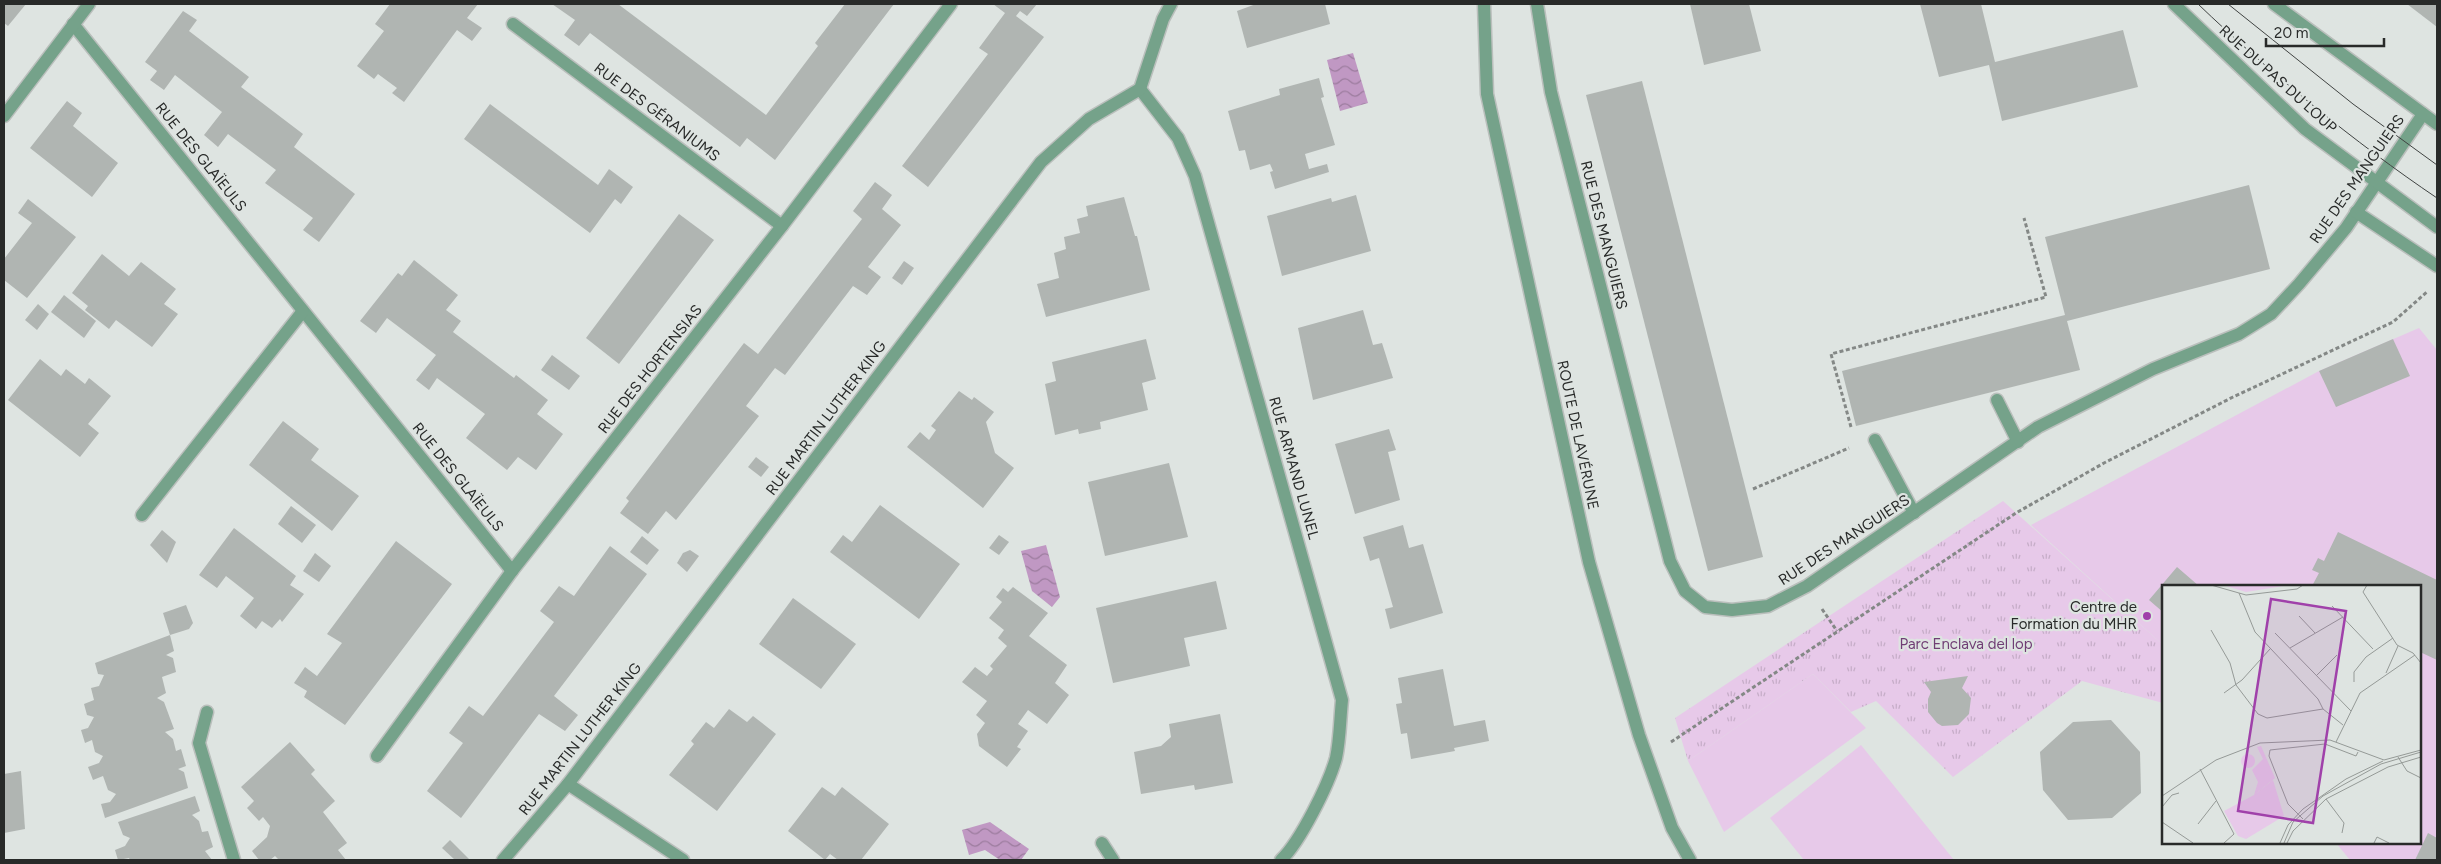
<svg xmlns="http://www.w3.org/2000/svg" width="2441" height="864" font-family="Figtree,sans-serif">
<defs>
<pattern id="grass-tufts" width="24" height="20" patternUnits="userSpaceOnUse" patternTransform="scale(1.25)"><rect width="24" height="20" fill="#e7c9e9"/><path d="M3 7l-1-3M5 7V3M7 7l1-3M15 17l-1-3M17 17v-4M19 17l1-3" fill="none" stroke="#c6adc8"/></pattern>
<pattern id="water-waves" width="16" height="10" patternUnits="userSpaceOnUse" patternTransform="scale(1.25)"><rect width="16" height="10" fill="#c098c3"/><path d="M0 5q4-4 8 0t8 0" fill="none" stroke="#9c7c9e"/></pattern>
</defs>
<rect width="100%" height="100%" fill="#dee4e1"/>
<!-- grass -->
<path fill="url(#grass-tufts)" d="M2003 501 2163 645V703L2082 681 1953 777 1876 701 1851 712 1813 674 1688 761 1675 718Z"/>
<!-- garden -->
<g fill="#e7c9e9">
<path d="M2419 328 2437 350V860H2350L2336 843H2420V586H2164L2163 645 2031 525 2319 371Z"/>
<path d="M1813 674 1866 728 1724 832 1688 761Z"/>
<path d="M1861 745 1954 860H1804L1770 818Z"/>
</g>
<!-- water -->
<g fill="url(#water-waves)">
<path d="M1353 53 1368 103 1340 111 1327 60Z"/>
<path d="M1046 545 1060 597 1052 607 1032 591 1021 551Z"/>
<path d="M990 822 1029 849 1021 860H1000L985 850 969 855 962 830Z"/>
</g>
<!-- building -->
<g fill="#b0b5b2">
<path d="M4 4H26L8 26 4 23Z"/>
<path d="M390 4H478L467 18 482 28 472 41 457 30 404 102 392 93 397 88 378 74 374 79 357 66 384 31 375 24Z"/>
<path d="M552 4H618L766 115 818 46 815 43 845 4H894L775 160 747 138 740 147 590 33 579 46 564 35 575 20Z"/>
<path d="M993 4H1037L1027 16 1020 11 1016 16 1044 37 928 187 902 166 988 54 979 48 1005 13Z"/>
<path d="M1256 4H1325L1330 24 1247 48 1237 11Z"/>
<path d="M1690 4H1749L1761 51 1704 65Z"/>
<path d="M1920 4H1981L1995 62 2123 30 2138 87 2002 121 1989 65 1939 77Z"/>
<path d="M2407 4H2437V27Z"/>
<path d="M183 11 197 20 189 31 249 77 241 87 303 134 294 147 355 194 319 242 303 230 313 218 265 183 276 170 228 134 218 147 204 135 222 112 175 75 164 90 150 80 157 71 145 62Z"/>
<path d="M1319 78 1324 97 1321 98 1335 145 1305 154 1309 169 1327 164 1329 172 1275 189 1270 172 1273 171 1270 164 1250 170 1245 150 1239 151 1228 111 1280 95 1279 89Z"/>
<path d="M1642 81 1763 557 1708 571 1586 95Z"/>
<path d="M67 101 82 113 73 126 118 163 92 197 30 148Z"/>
<path d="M490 104 598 185 609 169 633 187 621 204 615 199 590 233 464 139Z"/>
<path d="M875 182 892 195 882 209 901 225 868 267 881 277 867 295 853 286 785 375 775 368 746 406 759 416 676 520 666 511 648 534 620 513 629 501 626 498 744 343 758 354 862 219 853 211Z"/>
<path d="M2249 185 2270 269 2067 321 2080 370 1856 426 1842 371 2065 315 2045 237Z"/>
<path d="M1356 195 1371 251 1282 276 1267 216 1331 198 1332 202Z"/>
<path d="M1124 197 1135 236H1137L1150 290 1046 317 1037 284 1059 278 1054 253 1066 249 1064 237 1080 233 1077 219 1088 216 1086 206Z"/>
<path d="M28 199 76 237 27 298 4 280V259L32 223 18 213Z"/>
<path d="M679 214 714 240 619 364 586 338Z"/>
<path d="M102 254 129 276 141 262 176 289 164 304 178 314 152 347 116 320 109 329 85 310 88 306 72 293Z"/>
<path d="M414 260 458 295 446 310 461 321 453 332 514 378 516 375 548 400 537 414 563 434 536 470 518 457 507 470 466 438 485 414 437 378 429 390 416 380 436 355 387 318 376 333 360 321 398 273 402 276Z"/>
<path d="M904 261 914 268 902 285 892 278Z"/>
<path d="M64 295 96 321 84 338 51 312Z"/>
<path d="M38 304 49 314 37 330 25 320Z"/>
<path d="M1363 310 1373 345 1382 343 1393 378 1313 400 1298 328Z"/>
<path d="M1146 339 1156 379 1142 383 1148 410 1100 422 1101 429 1079 434 1078 429 1055 435 1045 384 1056 381 1052 362Z"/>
<path d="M2393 339 2410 376 2336 407 2319 371Z"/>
<path d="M552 355 580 376 569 390 541 370Z"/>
<path d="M40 359 61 376 66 369 85 384 89 378 111 396 88 424 99 433 80 457 8 400Z"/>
<path d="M959 391 972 400 974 397 994 412 986 422 995 453 1014 468 983 508 907 447 920 432 929 440 936 430 931 426Z"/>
<path d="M283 421 319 449 311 460 359 496 332 531 249 465Z"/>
<path d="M1389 429 1396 450 1388 452 1400 500 1355 514 1335 444Z"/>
<path d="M756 457 769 467 761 477 748 467Z"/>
<path d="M1169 463 1188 537 1105 556 1088 482Z"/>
<path d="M880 505 960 564 919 619 830 552 843 535 852 542Z"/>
<path d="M291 506 316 525 302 543 278 524Z"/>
<path d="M1403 525 1409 548 1423 544 1443 613 1390 629 1385 609 1393 607 1379 558 1370 561 1363 537Z"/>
<path d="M234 528 296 576 290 585 304 594 282 622 280 619 272 628 262 621 256 629 240 616 254 598 226 576 217 588 199 575Z"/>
<path d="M162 530 176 542 167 563 150 545Z"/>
<path d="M2338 532 2437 580V660L2420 652V586H2312L2319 573 2312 570 2318 558 2324 561Z"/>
<path d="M999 535 1009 542 999 555 989 548Z"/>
<path d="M642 536 659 550 647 565 630 552Z"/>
<path d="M396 541 452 584 345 725 304 697 307 691 294 683 305 667 317 676 342 643 327 634Z"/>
<path d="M610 546 647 574 554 696 578 715 565 731 539 714 461 818 427 791 463 743 449 733 469 706 483 716 554 622 540 611 559 586 574 596Z"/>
<path d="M690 550 699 556 687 572 677 563 683 553Z"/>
<path d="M315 553 331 566 319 582 303 571Z"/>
<path d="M2177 567 2199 586H2164V613L2149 600Z"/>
<path d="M1216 581 1227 629 1184 638 1190 666 1113 683 1096 608Z"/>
<path d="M1013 587 1048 613 1029 636 1067 665 1055 683 1069 695 1047 724 1028 710 1018 724 1028 731 1017 747 1021 749 1007 767 979 746 977 734 985 723 976 715 987 701 962 682 975 667 987 676 993 669 990 666 1007 646 998 638 1004 630 989 618 1002 602 996 597 1003 588 1008 592Z"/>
<path d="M793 598 856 644 821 689 759 644Z"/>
<path d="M186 605 193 623 189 629 170 635 174 651 166 655 173 658 176 672 162 677 166 693 157 698 164 702 174 729 165 732 173 739 176 751 181 749 186 766 178 769 184 772 188 788 105 818 101 804 110 802 116 794 108 790 103 776 93 780 88 767 99 763 103 756 95 752 92 740 85 743 81 730 88 728 94 717 87 715 84 704 94 700 91 688 99 686 104 675 98 674 95 663 170 635 163 613Z"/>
<path d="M1443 669 1454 726 1485 720 1489 741 1454 748 1455 751 1411 759 1407 733 1401 734 1396 704 1402 703 1398 678Z"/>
<path d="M1968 676 1962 688 1971 698 1969 714 1958 725 1942 726 1937 723 1928 712V699L1931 692 1924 682Z"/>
<path d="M729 709 747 722 753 716 776 734 717 811 669 775 694 744 691 741 706 722 714 728Z"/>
<path d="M1220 714 1233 783 1195 790 1194 785 1141 794 1134 752 1161 746 1171 737 1169 724Z"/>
<path d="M2111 720 2140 752 2141 793 2112 818 2068 820 2043 790 2040 752 2073 722Z"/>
<path d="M290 742 315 770 311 774 335 801 323 812 347 843 338 850 346 860H279L275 856 270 860H259L252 851 267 837 270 826 263 817 259 821 247 808 254 801 241 787Z"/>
<path d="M21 771 25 829 4 833V774Z"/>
<path d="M822 787 835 796 842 787 889 824 861 860H838L830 854 825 860 788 831Z"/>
<path d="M195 796 200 811 192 815 199 821 202 832 208 831 213 847 205 851 212 860H130L129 858 118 860 115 850 125 846 130 838 123 835 118 822Z"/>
<path d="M2428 833 2437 838V860H2415Z"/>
<path d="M450 840 469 859 468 860H455L442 848Z"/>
</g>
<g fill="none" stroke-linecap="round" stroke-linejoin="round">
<defs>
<g id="minor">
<path d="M1484 4 1487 94 1589 562 1639 735 1672 828 1690 860"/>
<path d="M1537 4 1551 92 1670 561 1685 591 1705 607 1732 610 1768 606 1807 586 2038 427 2153 369 2239 334 2271 314 2299 284 2346 228 2423 114"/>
<path d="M2174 4 2305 129 2437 227"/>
<path d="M2274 4 2437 124"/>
<path d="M73 24 512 571"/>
<path d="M513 24 782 226"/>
<path d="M1140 89 1178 138 1195 176 1342 700C1340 719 1340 740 1336 758 1329 784 1300 842 1281 860"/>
<path d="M4 116 89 4"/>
<path d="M2356 212 2437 266"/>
<path d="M1997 400 2018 442"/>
<path d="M1875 440 1914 513"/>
<path d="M142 515 303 311"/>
<path d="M207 712 199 743 234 860"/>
<path d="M377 756 512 571 782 226 951 4"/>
<path d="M568 784 683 860"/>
<path d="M1102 843 1113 860"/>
<path d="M503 860 568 784 1041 162 1089 119 1140 89 1163 19 1171 4"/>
</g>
</defs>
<!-- minor casing -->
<use href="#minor" stroke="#babfbc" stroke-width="15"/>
<!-- path -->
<g stroke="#848886" stroke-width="3" stroke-dasharray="4 2.5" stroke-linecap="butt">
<path d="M1851 427 1831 354 2046 297 2024 218"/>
<path d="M1753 489 1849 448"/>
<path d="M1822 609 1837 631"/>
<path d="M1671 742 2016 513 2104 463 2233 397 2393 322 2428 291"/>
</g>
<!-- minor -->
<use href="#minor" stroke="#75a28a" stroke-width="12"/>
<!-- tram -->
<g stroke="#404342" stroke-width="1">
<path d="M2198 4C2270 73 2354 142 2437 198"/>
<path d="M2228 4 2353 104 2437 165"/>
</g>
</g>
<!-- markers -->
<circle fill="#a041aa" stroke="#dee4e1" stroke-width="2" cx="2147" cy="616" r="5"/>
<g text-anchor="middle" stroke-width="4.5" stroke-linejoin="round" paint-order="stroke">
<!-- street labels -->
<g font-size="15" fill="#282a29" stroke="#dee4e1">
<text transform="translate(2278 79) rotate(42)" y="5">RUE DU PAS DU LOUP</text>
<text transform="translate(657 112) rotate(37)" y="5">RUE DES GÉRANIUMS</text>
<text transform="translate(201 157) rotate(51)" y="5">RUE DES GLAÏEULS</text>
<text transform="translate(2357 179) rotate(-55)" y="5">RUE DES MANGUIERS</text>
<text transform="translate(1604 235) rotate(76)" y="5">RUE DES MANGUIERS</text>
<text transform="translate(650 369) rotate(-52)" y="5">RUE DES HORTENSIAS</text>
<text transform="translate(826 418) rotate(-53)" y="5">RUE MARTIN LUTHER KING</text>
<text transform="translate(1578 435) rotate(78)" y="5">ROUTE DE LAVÉRUNE</text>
<text transform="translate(1294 468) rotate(74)" y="5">RUE ARMAND LUNEL</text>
<text transform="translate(458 477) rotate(51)" y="5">RUE DES GLAÏEULS</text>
<text transform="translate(1844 540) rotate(-33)" y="5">RUE DES MANGUIERS</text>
<text transform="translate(580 739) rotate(-52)" y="5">RUE MARTIN LUTHER KING</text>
</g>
<!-- poi labels -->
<g font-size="15" fill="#282a29" stroke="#dee4e1" text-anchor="end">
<text x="2137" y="612">Centre de<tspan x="2137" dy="17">Formation du MHR</tspan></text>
</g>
<!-- park labels -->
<g font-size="15" fill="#703e75" stroke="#dee4e1">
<text x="1966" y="649">Parc Enclava del lop</text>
</g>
</g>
<!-- overview -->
<g transform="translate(2162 585)">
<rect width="259" height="259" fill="#dee4e1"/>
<path d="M99 161 113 193 92 210 96 197 90 185 101 174 95 162Z" fill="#e7c9e9"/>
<path d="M61 0H127L84 7Z" fill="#e7c9e9"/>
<path d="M79 176a7 7 0 1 1 14 0a7 7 0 1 1-14 0ZM111 195 122 231 84 254 76 251 62 226 92 210Z" fill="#e7c9e9"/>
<path fill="none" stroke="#959a97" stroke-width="1" d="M49 0 84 10 135 4 141 0M205 0 201 7 235 60 251 68 259 78M77 8 93 47 156 114 161 124 181 140M170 21 211 64M137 31 153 48M49 45 68 78 74 100 96 129 105 133 161 124M113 48 189 126M128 63 181 32M224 88 236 61M154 91 175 70M192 97V87L204 72 231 53M62 108 80 95 108 64M174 157 198 108 253 70M236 172 245 186 259 193M38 184 72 249 62 258M0 211 54 175 98 158 168 155 222 175 259 165M164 214 182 238 180 248M0 222 10 210 17 208M141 234 126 219 107 171 108 165 163 159 194 171 196 167M0 237 31 258M36 239 54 216M118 258 126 240 141 224 184 194 221 176M122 258 131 237 161 211 219 179 259 167M125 258 131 246 164 214 226 182 259 172M212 258 215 252 227 258"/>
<path fill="#a041aa" fill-opacity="0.15" stroke="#a041aa" stroke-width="2.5" d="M109 14 184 26 151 238 76 226Z"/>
<rect width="259" height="259" fill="none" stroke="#282a29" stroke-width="2.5"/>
</g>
<!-- border -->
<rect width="2441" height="864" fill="none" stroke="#282a29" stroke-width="10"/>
<!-- scale -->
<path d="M2266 38v8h118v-8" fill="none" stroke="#282a29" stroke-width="2.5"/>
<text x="2274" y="38" font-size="15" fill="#282a29" stroke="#dee4e1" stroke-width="4" paint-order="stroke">20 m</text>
</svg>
